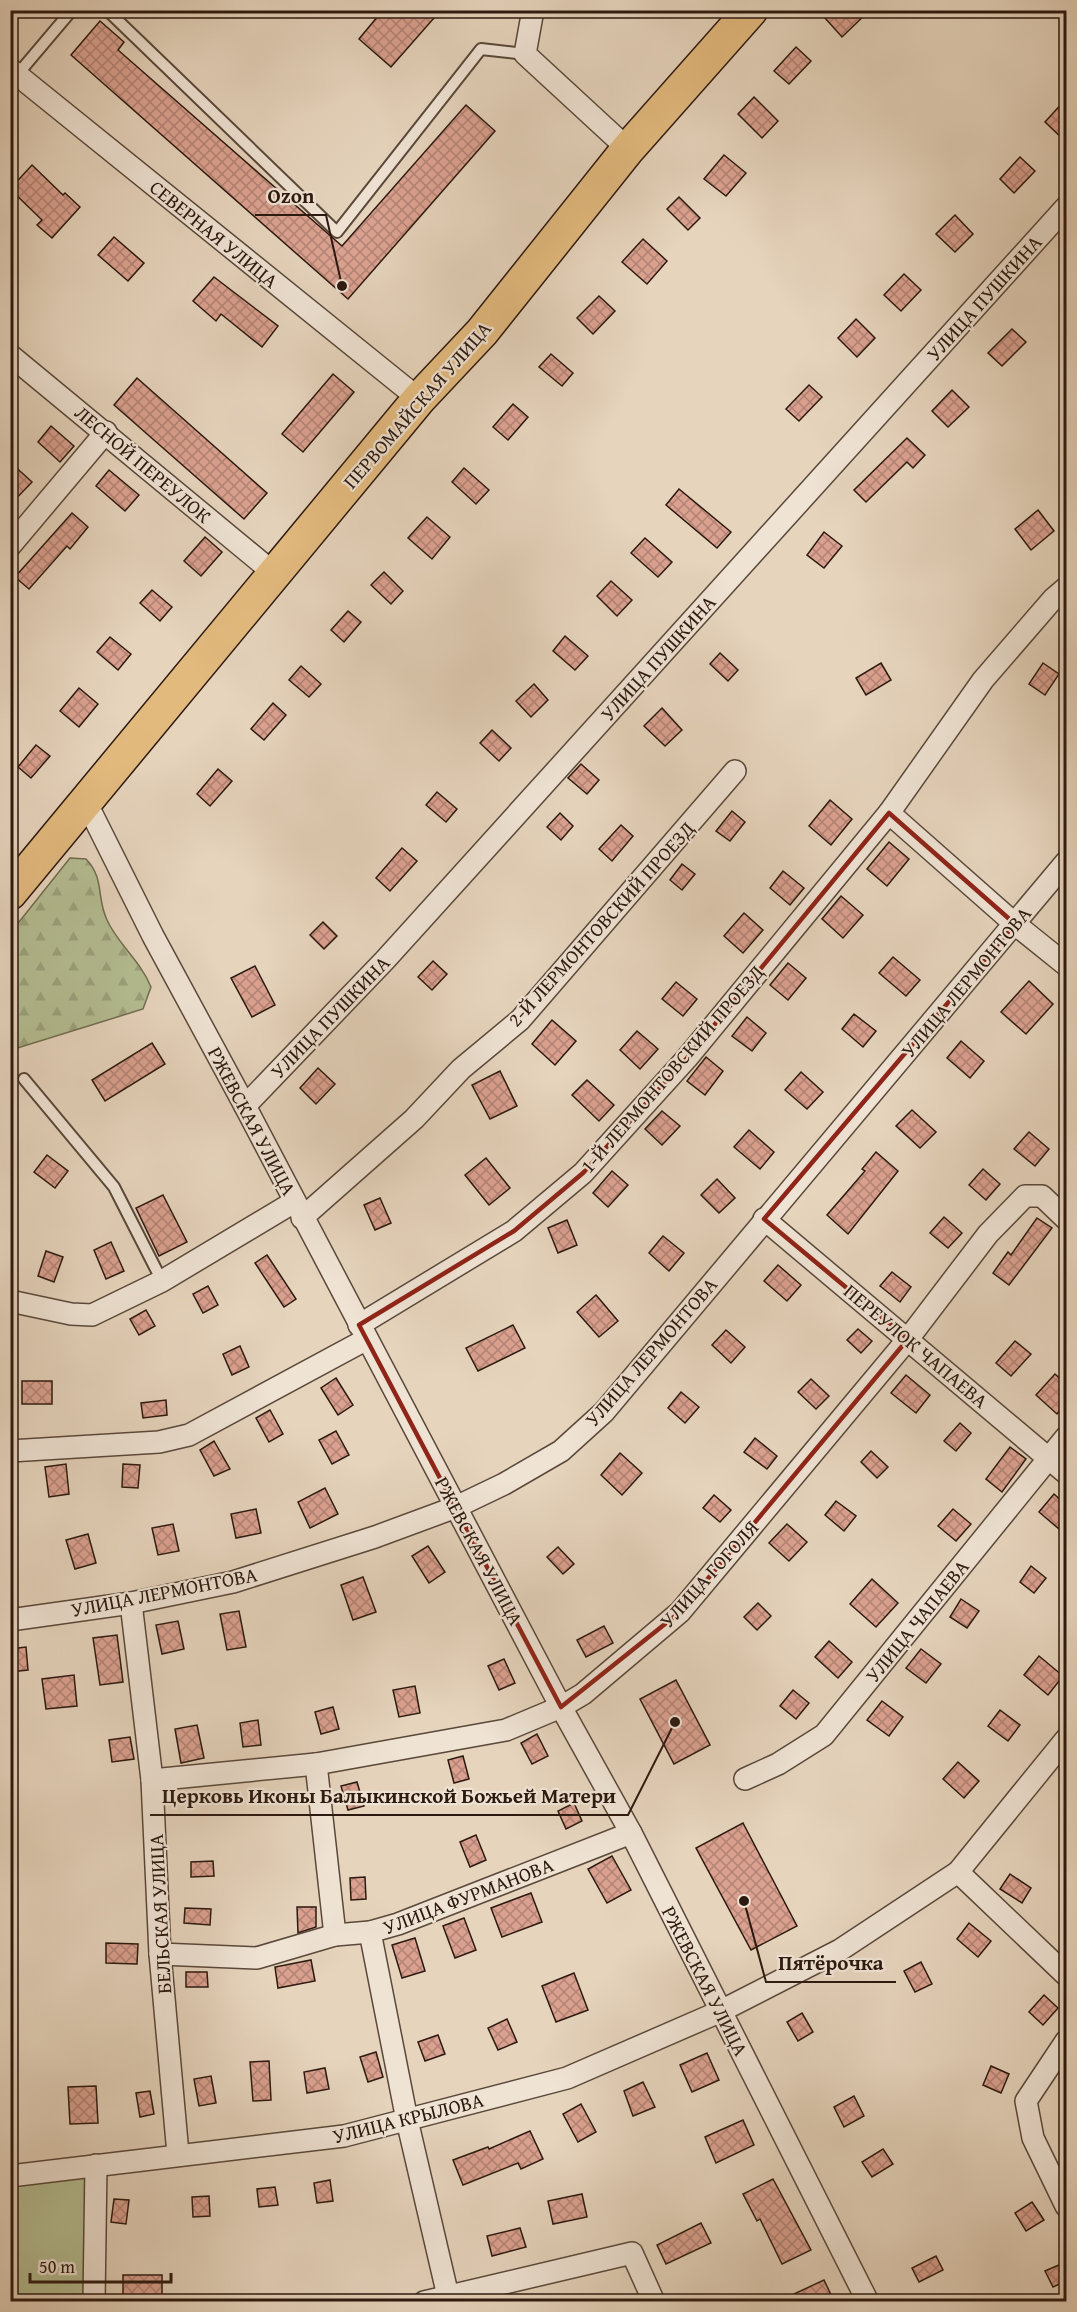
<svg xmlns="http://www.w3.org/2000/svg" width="1077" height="2312" font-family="'Gentium Book Plus',serif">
<defs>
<pattern id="forest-firs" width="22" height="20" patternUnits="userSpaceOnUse" patternTransform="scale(1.5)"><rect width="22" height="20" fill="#b4bd92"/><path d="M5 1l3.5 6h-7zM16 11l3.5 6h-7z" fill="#9ba27d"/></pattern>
<pattern id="building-cross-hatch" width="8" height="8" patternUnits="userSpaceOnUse" patternTransform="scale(1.5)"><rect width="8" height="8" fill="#dba190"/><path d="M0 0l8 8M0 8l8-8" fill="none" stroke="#b28274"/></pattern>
</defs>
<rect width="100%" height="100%" fill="#e6d4bd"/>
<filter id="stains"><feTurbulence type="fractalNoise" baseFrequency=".00333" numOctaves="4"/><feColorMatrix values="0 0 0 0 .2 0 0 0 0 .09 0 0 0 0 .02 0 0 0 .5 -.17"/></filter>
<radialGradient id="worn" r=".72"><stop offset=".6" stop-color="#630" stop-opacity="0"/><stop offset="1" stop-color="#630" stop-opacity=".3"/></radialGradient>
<!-- green -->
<path fill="#b4bd92" stroke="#706b50" stroke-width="1.5" d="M96 2165 94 2301H11L10 2176Z"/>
<!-- forest -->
<path fill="url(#forest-firs)" stroke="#706b50" stroke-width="1.5" d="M70 858 86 859C105 879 96 897 107 920 117 943 140 960 151 987L143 1009 11 1050V932Z"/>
<!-- building -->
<g fill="url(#building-cross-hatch)" stroke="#2c190f" stroke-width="1.5">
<path d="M383 10H441L391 67 359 39Z"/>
<path d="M833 10H870L842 37 825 18Z"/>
<path d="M100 21 124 42 118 50 342 246 466 105 495 131 348 299 71 55Z"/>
<path d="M796 47 811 61 789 84 774 71Z"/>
<path d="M754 97 778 121 762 138 738 114Z"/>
<path d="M1066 99V142L1045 122Z"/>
<path d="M724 155 746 173 726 196 704 179Z"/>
<path d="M1020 157 1035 171 1014 193 1000 179Z"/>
<path d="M32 165 63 195 65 193 80 207 52 238 37 225 42 220 10 189Z"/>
<path d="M679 197 700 218 688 230 667 209Z"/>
<path d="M955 215 973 234 955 252 936 234Z"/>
<path d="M114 237 144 263 128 281 98 255Z"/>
<path d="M643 239 667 261 647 284 622 262Z"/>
<path d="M904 274 921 290 901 311 884 295Z"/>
<path d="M214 277 278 326 262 347 221 314 216 321 193 301Z"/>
<path d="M599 296 615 311 593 334 577 318Z"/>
<path d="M856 319 875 338 857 357 838 338Z"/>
<path d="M1012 329 1026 342 1002 366 988 353Z"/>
<path d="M551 354 573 373 562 386 539 367Z"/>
<path d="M333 374 354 392 303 452 282 434Z"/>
<path d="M137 378 267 493 244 519 114 405Z"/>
<path d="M809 385 822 397 799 421 786 409Z"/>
<path d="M952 390 969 407 948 427 932 411Z"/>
<path d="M513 404 528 417 508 440 493 427Z"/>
<path d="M51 426 74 446 60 462 38 442Z"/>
<path d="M907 438 925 455 913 468 907 462 866 502 854 490Z"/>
<path d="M10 462 32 482 10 505Z"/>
<path d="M464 468 489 490 476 504 452 482Z"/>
<path d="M109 470 139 495 125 511 96 486Z"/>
<path d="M679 489 731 532 717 548 666 505Z"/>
<path d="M1038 510 1054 531 1031 550 1015 529Z"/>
<path d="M72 513 88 527 70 549 67 546 29 589 15 577Z"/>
<path d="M427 517 450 537 432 559 408 538Z"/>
<path d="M824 532 842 546 824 568 807 555Z"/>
<path d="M205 537 222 552 201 576 184 561Z"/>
<path d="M645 538 672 562 658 577 631 553Z"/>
<path d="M384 572 403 591 391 604 371 585Z"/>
<path d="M611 581 632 600 617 616 597 596Z"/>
<path d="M152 590 172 607 160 621 140 603Z"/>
<path d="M348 611 361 622 344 642 331 630Z"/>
<path d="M565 636 588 656 575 670 553 651Z"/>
<path d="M110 637 131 654 118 670 97 652Z"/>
<path d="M720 653 738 670 728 681 710 664Z"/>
<path d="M881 663 891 680 866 695 856 678Z"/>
<path d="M1043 663 1059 674 1045 695 1029 684Z"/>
<path d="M301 666 321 684 309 697 289 680Z"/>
<path d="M534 684 548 700 531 717 516 701Z"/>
<path d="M79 688 98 704 79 727 60 711Z"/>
<path d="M273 703 286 715 264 740 251 729Z"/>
<path d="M662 708 682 730 665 746 644 726Z"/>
<path d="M492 730 511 748 499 761 480 743Z"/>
<path d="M36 745 50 756 31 778 18 767Z"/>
<path d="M581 764 599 780 587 794 568 778Z"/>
<path d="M218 769 232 781 210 806 197 794Z"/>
<path d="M437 792 457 809 446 822 426 805Z"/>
<path d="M830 800 852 819 831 845 809 826Z"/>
<path d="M732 811 745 822 730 841 716 831Z"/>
<path d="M560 813 573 826 561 840 547 827Z"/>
<path d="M621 825 633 836 612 861 599 849Z"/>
<path d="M889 842 909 859 887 886 867 869Z"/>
<path d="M402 848 417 861 390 891 376 878Z"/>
<path d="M682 864 695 874 682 890 670 880Z"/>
<path d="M783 871 804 888 790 905 770 888Z"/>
<path d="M841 896 863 915 843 938 822 919Z"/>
<path d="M744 913 763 930 743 953 724 936Z"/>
<path d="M323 922 337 936 324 949 310 935Z"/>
<path d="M893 957 920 980 906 996 879 973Z"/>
<path d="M433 961 447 974 432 990 418 977Z"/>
<path d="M788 963 806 978 788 1000 770 985Z"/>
<path d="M255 966 275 1005 252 1017 231 978Z"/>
<path d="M1029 981 1053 1004 1026 1034 1001 1012Z"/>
<path d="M676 982 697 999 683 1016 662 999Z"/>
<path d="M854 1014 876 1031 863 1047 842 1029Z"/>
<path d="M747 1017 766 1033 752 1051 732 1036Z"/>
<path d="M552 1020 576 1041 555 1065 532 1044Z"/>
<path d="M637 1031 658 1049 640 1069 620 1050Z"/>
<path d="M961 1041 984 1061 970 1078 947 1058Z"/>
<path d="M152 1043 165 1064 105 1101 92 1080Z"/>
<path d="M706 1057 723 1071 705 1095 687 1081Z"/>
<path d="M318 1068 335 1084 316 1104 300 1088Z"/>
<path d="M500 1071 517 1106 490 1119 472 1085Z"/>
<path d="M801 1072 823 1092 807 1109 785 1090Z"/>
<path d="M587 1080 614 1105 599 1121 572 1095Z"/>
<path d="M912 1110 936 1132 920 1148 896 1126Z"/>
<path d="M662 1111 680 1126 662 1145 645 1129Z"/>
<path d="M749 1130 774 1152 760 1169 734 1147Z"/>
<path d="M1029 1132 1049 1149 1035 1166 1014 1149Z"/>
<path d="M876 1152 898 1171 848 1234 827 1215 865 1171 862 1169Z"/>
<path d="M47 1155 68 1171 55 1188 34 1172Z"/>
<path d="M486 1158 510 1188 489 1205 465 1175Z"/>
<path d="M983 1169 1000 1184 986 1200 969 1185Z"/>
<path d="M612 1171 628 1185 608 1207 593 1193Z"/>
<path d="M717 1179 735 1198 719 1213 701 1195Z"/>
<path d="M163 1195 187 1242 159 1256 136 1208Z"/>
<path d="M380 1198 391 1223 375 1230 364 1205Z"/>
<path d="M944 1217 962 1233 948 1248 930 1233Z"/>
<path d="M1037 1218 1052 1228 1009 1285 993 1273 1008 1252 1011 1255Z"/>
<path d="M567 1220 577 1245 558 1253 548 1228Z"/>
<path d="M663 1236 684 1253 669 1271 649 1253Z"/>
<path d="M111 1242 124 1271 106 1279 94 1250Z"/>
<path d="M46 1251 63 1257 54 1282 38 1276Z"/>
<path d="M267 1255 296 1299 284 1307 255 1263Z"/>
<path d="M778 1265 801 1285 787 1301 764 1281Z"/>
<path d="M892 1272 911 1287 900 1302 880 1286Z"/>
<path d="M208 1286 218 1305 203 1313 193 1294Z"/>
<path d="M596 1295 618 1321 599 1337 577 1312Z"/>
<path d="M146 1310 155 1326 139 1335 130 1319Z"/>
<path d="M513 1325 525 1348 478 1371 466 1348Z"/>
<path d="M858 1329 872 1341 861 1353 847 1340Z"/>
<path d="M726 1330 745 1347 731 1363 712 1345Z"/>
<path d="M1015 1341 1031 1354 1011 1376 996 1363Z"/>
<path d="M240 1346 249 1367 232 1375 223 1354Z"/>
<path d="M1055 1374 1066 1384V1402L1057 1414 1036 1395Z"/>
<path d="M906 1375 930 1395 916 1413 891 1393Z"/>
<path d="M336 1378 353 1405 338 1415 321 1388Z"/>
<path d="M811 1379 829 1396 816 1409 798 1392Z"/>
<rect x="22" y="1381" width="30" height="23"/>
<path d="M681 1392 699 1407 685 1423 668 1408Z"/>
<path d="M166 1400 167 1415 143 1418 141 1403Z"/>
<path d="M270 1410 283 1434 269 1442 256 1418Z"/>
<path d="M960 1423 971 1433 956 1451 944 1441Z"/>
<path d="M336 1431 349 1455 332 1464 319 1440Z"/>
<path d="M755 1438 777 1456 767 1469 744 1452Z"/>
<path d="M214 1441 230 1469 214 1476 200 1450Z"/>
<path d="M1010 1447 1026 1459 1002 1492 986 1479Z"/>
<path d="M871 1451 888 1467 877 1478 861 1462Z"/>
<path d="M620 1453 642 1473 622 1495 601 1475Z"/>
<path d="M66 1464 69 1494 49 1497 45 1467Z"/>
<path d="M123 1464 140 1465 138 1488 122 1487Z"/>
<path d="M325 1488 338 1514 310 1528 298 1502Z"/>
<path d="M1054 1494 1066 1505V1520L1059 1529 1039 1512Z"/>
<path d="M714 1495 731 1510 720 1522 703 1508Z"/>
<path d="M836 1501 856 1516 844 1531 825 1515Z"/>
<path d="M256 1509 261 1533 236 1538 231 1514Z"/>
<path d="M953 1509 971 1524 956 1541 938 1526Z"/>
<path d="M173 1524 179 1551 158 1555 152 1528Z"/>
<path d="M787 1524 807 1542 789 1561 769 1543Z"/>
<path d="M88 1534 96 1563 75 1569 66 1540Z"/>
<path d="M428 1546 445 1572 429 1583 412 1556Z"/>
<path d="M558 1547 574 1564 563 1574 547 1557Z"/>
<path d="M1031 1566 1046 1578 1034 1593 1020 1582Z"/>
<path d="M363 1577 376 1612 353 1620 341 1585Z"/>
<path d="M872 1579 898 1603 876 1627 850 1604Z"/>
<path d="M961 1599 979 1611 967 1628 950 1617Z"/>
<path d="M758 1603 771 1616 757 1630 744 1617Z"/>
<path d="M239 1611 246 1647 227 1650 220 1614Z"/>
<path d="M178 1621 184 1649 162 1654 156 1625Z"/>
<path d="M604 1626 613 1643 586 1657 577 1640Z"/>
<path d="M117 1635 123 1682 100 1685 93 1638Z"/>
<path d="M829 1641 852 1662 838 1678 815 1657Z"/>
<path d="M26 1647 28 1670 10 1672V1649Z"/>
<path d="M921 1649 941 1664 926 1683 906 1668Z"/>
<path d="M1039 1656 1063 1676 1048 1695 1024 1675Z"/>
<path d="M504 1659 515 1683 499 1690 488 1666Z"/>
<path d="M74 1675 77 1706 46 1709 42 1679Z"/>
<path d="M676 1680 710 1745 674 1764 640 1699Z"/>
<path d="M415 1686 420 1713 399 1717 393 1690Z"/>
<path d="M793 1690 809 1703 796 1719 780 1706Z"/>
<path d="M882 1701 903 1717 889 1736 867 1720Z"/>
<path d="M333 1707 339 1729 321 1734 315 1712Z"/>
<path d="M1000 1710 1020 1725 1008 1741 988 1726Z"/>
<path d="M258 1720 261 1745 243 1747 240 1723Z"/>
<path d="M197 1725 204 1758 181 1763 175 1729Z"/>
<path d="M537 1734 548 1756 532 1764 521 1743Z"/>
<path d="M130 1737 134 1759 112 1762 109 1740Z"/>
<path d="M463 1756 469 1779 454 1783 448 1760Z"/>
<path d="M958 1762 979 1781 964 1798 943 1779Z"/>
<path d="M357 1782 364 1806 348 1810 341 1786Z"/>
<path d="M574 1803 582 1821 566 1829 558 1811Z"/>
<path d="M743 1823 797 1926 751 1950 696 1848Z"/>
<path d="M476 1835 486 1860 470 1867 460 1842Z"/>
<path d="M612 1856 631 1890 607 1903 588 1869Z"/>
<path d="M213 1861 214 1876 191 1877V1862Z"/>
<path d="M1010 1874 1031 1888 1022 1903 1000 1889Z"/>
<path d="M365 1877 366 1899 351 1900 350 1878Z"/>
<path d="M531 1893 542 1922 502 1937 491 1908Z"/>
<path d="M297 1907H316V1927L298 1933Z"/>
<path d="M185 1908 211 1909 210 1925 184 1923Z"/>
<path d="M464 1918 476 1950 455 1958 443 1926Z"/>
<path d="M969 1923 991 1941 978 1957 957 1939Z"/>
<path d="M415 1938 425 1971 402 1978 392 1945Z"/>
<path d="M106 1943 138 1944 137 1964 106 1963Z"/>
<path d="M311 1960 315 1981 278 1988 275 1967Z"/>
<path d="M921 1962 932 1984 915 1992 904 1971Z"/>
<path d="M186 1972H207L208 1987H186Z"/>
<path d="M574 1973 588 2010 556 2022 542 1986Z"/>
<path d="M1044 1995 1058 2008 1043 2025 1029 2012Z"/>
<path d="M802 2013 813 2032 798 2041 787 2022Z"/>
<path d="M507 2019 517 2042 498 2050 488 2028Z"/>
<path d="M438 2035 445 2054 425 2061 418 2042Z"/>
<path d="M376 2052 383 2077 368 2082 360 2057Z"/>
<path d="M707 2053 719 2080 692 2092 680 2065Z"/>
<path d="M269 2061 271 2100 253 2101 250 2062Z"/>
<path d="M991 2066 1009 2074 1001 2093 983 2085Z"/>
<path d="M325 2068 329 2089 307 2093 304 2072Z"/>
<path d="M211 2076 216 2103 199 2106 194 2079Z"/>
<path d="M643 2082 655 2107 633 2116 624 2091Z"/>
<path d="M96 2086 98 2123 70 2124 68 2087Z"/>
<path d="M150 2091 154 2114 140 2117 136 2093Z"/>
<path d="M854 2096 864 2116 844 2127 834 2107Z"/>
<path d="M581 2104 596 2132 578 2142 563 2114Z"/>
<path d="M743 2120 754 2145 716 2163 705 2137Z"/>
<path d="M530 2131 543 2159 521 2169 518 2163 463 2185 453 2160 488 2147 489 2149Z"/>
<path d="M883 2149 893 2164 872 2177 862 2162Z"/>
<path d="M773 2179 811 2250 782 2264 760 2219 757 2221 743 2194Z"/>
<path d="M330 2180 333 2201 317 2203 314 2183Z"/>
<path d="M275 2187 278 2205 259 2207 257 2189Z"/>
<path d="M582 2194 587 2217 553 2224 548 2201Z"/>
<path d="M209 2196 210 2216 193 2217 192 2197Z"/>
<path d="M114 2199 129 2200 126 2224 111 2222Z"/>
<path d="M1032 2202 1044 2220 1026 2231 1015 2213Z"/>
<path d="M701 2223 711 2243 666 2264 657 2245Z"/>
<path d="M520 2228 526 2247 492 2256 487 2236Z"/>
<path d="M936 2256 943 2270 919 2282 912 2268Z"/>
<path d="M1066 2262V2281L1053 2287 1045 2271Z"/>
<rect x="123" y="2275" width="39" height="26"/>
<path d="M824 2280 834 2301H779Z"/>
</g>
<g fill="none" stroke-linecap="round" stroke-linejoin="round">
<defs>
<g id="lane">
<path d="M107 10 337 232 481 49 525 54"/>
<path d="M17 75 72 10"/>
<path d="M24 1079 114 1187 162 1281"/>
</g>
<g id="street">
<path d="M533 10 525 54 628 149"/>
<path d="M10 69 419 399"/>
<path d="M10 355 275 574"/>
<path d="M10 546 106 432"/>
<path d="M86 802 153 936 245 1106 561 1707 631 1833 868 2302"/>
<path d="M889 813 1015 924 1066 965"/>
<path d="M245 1106 385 960 1066 207"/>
<path d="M302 1218 414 1119 461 1069 520 1020 735 771"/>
<path d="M764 1219 1066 1473"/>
<path d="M10 1301 71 1314 92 1315 162 1281 294 1202"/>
<path d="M359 1325 514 1231 583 1173 687 1058 889 813 983 680 1053 599 1066 588"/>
<path d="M10 1451 159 1442 189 1435 367 1339"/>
<path d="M131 1603 152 1780 160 1954 178 2154"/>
<path d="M10 1620 131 1603 233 1582 375 1537 456 1507 504 1484 561 1451 604 1412 1066 862"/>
<path d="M316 1764 335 1935"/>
<path d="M745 1779 778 1764 824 1735 1066 1437"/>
<path d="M152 1780 316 1764 506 1730 561 1707 583 1694 680 1612 908 1339 988 1234 1025 1196H1042L1066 1219"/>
<path d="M958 1872 1066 1975"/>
<path d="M370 1932 407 2120 448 2296"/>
<path d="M160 1954 257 1958 335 1935 370 1932 398 1924 631 1833"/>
<path d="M1066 2041 1026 2101 1033 2138 1066 2206"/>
<path d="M10 2176 344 2136 567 2078 719 2012 840 1950 958 1872 1066 1739"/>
<path d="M94 2302 96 2165"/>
<path d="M424 2302 632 2253 654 2302"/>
</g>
<path id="primary" d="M10 893 419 399 482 332 628 149 751 10"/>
</defs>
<!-- lane casing -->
<use href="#lane" stroke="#5a483a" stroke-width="14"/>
<!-- street casing -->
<use href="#street" stroke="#5a483a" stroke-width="24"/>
<!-- primary casing -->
<use href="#primary" stroke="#2c190f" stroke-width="36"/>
<!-- lane -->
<use href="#lane" stroke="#efe3d4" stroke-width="10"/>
<!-- street -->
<use href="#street" stroke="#efe3d4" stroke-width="21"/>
<!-- primary -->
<use href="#primary" stroke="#e3ba7e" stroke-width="33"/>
</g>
<!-- marked area -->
<path fill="none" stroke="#8f2418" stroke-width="4.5" stroke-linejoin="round" d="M889 813 1015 924 764 1219 908 1339 680 1612 561 1707 359 1325 514 1231 583 1173 687 1058Z"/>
<g text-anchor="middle" stroke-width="4.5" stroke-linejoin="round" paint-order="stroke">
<!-- street labels -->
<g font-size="20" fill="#2c190f" stroke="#efe3d4">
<text transform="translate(214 234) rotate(39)" y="7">СЕВЕРНАЯ УЛИЦА</text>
<text transform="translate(984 298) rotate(-48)" y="7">УЛИЦА ПУШКИНА</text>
<text transform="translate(417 405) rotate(-49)" y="7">ПЕРВОМАЙСКАЯ УЛИЦА</text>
<text transform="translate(143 464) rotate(40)" y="7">ЛЕСНОЙ ПЕРЕУЛОК</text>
<text transform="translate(658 658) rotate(-48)" y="7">УЛИЦА ПУШКИНА</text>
<text transform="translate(601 924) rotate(-48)" y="7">2-Й ЛЕРМОНТОВСКИЙ ПРОЕЗД</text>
<text transform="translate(966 982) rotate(-50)" y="7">УЛИЦА ЛЕРМОНТОВА</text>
<text transform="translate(330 1017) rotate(-46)" y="7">УЛИЦА ПУШКИНА</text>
<text transform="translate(672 1069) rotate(-49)" y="7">1-Й ЛЕРМОНТОВСКИЙ ПРОЕЗД</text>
<text transform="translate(252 1121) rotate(62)" y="7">РЖЕВСКАЯ УЛИЦА</text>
<text transform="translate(916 1346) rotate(40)" y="7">ПЕРЕУЛОК ЧАПАЕВА</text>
<text transform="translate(651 1352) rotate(-49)" y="7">УЛИЦА ЛЕРМОНТОВА</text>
<text transform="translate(479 1551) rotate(62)" y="7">РЖЕВСКАЯ УЛИЦА</text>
<text transform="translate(709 1574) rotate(-48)" y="7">УЛИЦА ГОГОЛЯ</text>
<text transform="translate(164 1592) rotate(-11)" y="7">УЛИЦА ЛЕРМОНТОВА</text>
<text transform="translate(917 1621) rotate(-51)" y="7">УЛИЦА ЧАПАЕВА</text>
<text transform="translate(468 1896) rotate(-21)" y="7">УЛИЦА ФУРМАНОВА</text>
<text transform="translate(160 1914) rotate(-93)" y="7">БЕЛЬСКАЯ УЛИЦА</text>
<text transform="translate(705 1981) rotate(63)" y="7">РЖЕВСКАЯ УЛИЦА</text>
<text transform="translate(408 2118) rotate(-14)" y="7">УЛИЦА КРЫЛОВА</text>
</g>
</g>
<!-- callouts -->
<path fill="none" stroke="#2c190f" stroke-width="2" d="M342 286L326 215H255M675 1722L628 1815H150M744 1901L766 1982H896"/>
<g fill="#2c190f" stroke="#efe3d4" stroke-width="2">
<circle cx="342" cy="286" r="6"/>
<circle cx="675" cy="1722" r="6"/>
<circle cx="744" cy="1901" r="6"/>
</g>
<g font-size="21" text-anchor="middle" font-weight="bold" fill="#2c190f" stroke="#efe3d4" stroke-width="4.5" stroke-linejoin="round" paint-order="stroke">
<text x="291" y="203">Ozon</text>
<text x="389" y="1803">Церковь Иконы Балыкинской Божьей Матери</text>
<text x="831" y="1970">Пятёрочка</text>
</g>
<!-- margin -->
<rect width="1077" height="2312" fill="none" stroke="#e6d4bd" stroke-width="36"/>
<rect x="12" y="12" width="1053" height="2288" fill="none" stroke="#2c190f" stroke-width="3"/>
<rect x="18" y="18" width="1041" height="2276" fill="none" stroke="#2c190f" stroke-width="1.5"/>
<!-- scale -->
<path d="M30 2273v9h141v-9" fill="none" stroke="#2c190f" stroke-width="3"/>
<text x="39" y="2273" font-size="18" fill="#2c190f" stroke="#efe3d4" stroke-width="4.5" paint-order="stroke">50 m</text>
<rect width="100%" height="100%" filter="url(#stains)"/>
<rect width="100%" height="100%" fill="url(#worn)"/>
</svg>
